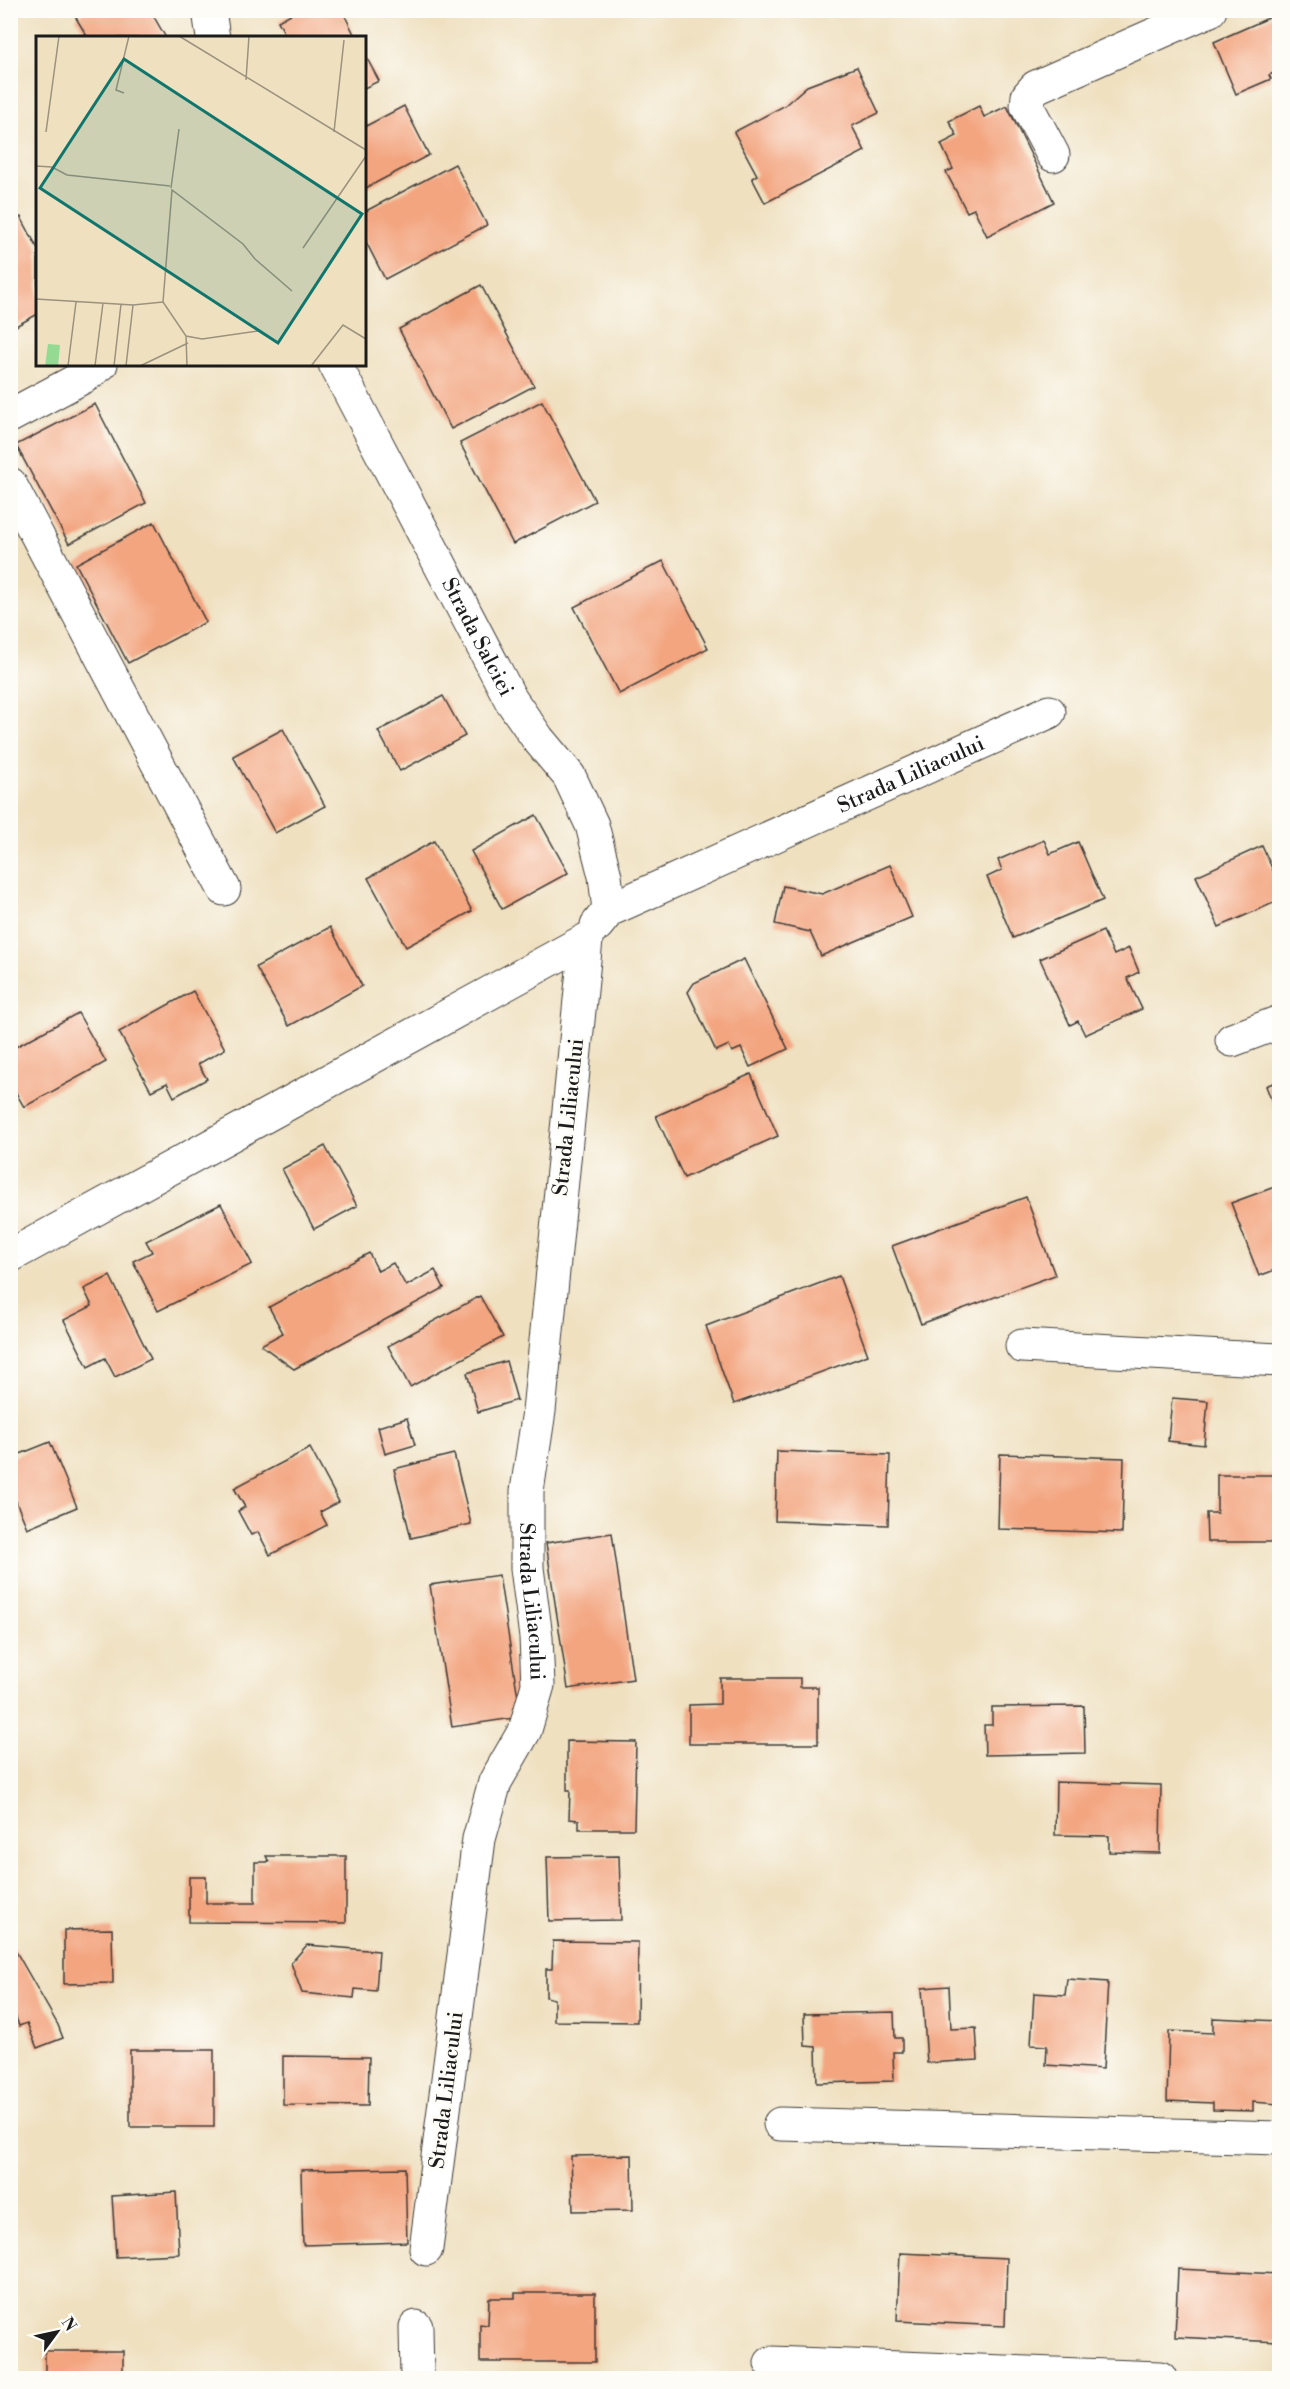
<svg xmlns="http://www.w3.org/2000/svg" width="1290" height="2389" font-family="'Libre Bodoni',serif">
<rect width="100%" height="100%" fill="#fdfcf7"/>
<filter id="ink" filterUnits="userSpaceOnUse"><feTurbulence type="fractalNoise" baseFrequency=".0167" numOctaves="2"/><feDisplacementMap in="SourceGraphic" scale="12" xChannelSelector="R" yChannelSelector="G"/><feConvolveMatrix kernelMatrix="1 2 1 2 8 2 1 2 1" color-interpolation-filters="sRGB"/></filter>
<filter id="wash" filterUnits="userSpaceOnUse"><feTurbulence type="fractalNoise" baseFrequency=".008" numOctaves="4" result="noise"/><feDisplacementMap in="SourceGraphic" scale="24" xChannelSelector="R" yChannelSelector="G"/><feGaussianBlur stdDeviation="1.35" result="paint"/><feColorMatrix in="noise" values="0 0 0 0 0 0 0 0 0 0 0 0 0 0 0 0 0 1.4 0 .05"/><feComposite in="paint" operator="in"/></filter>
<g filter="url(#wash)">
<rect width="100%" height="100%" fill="#efe0c0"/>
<g id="blocks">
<!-- building -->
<g fill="#f3a580">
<path d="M88 10H150L166 38H88L76 18Z"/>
<path d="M298 10H342L356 38H287L278 21Z"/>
<path d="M1280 13V70L1269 75 1271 79 1236 94 1214 42Z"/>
<path d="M364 53 379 81 364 88Z"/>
<path d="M857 67 879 113 852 126 865 151 765 203 752 178 757 175 734 132 784 106 807 86Z"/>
<path d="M404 106 429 155 364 189V127Z"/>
<path d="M979 106 984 117 1007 106 1054 202 987 236 974 209 967 212 946 172 953 169 941 144 957 136 949 121Z"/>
<path d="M455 164 487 225 385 279 364 238V212Z"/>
<path d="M21 217 38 249V314L14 327 10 320V223Z"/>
<path d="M481 285 534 386 451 429 399 329Z"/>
<path d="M542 401 595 501 513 544 460 443Z"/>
<path d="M95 404 146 503 69 544 16 445Z"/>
<path d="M154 522 206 622 128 663 76 564Z"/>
<path d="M663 561 708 648 619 694 574 607Z"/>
<path d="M443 696 465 736 400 771 378 731Z"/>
<path d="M283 729 325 806 275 833 233 756Z"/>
<path d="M536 815 568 873 502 909 471 851Z"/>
<path d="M1044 840 1050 854 1078 842 1103 900 1013 938 987 877 1002 870 998 860Z"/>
<path d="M434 841 472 911 406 947 368 878Z"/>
<path d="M1262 846 1280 886V900L1219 927 1196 876Z"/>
<path d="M890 865 912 917 821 956 810 932 775 924 783 886 822 894Z"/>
<path d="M330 927 362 986 289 1026 256 967Z"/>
<path d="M1103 931 1114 955 1129 948 1139 972 1127 978 1142 1009 1085 1035 1078 1021 1070 1025 1040 959Z"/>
<path d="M744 959 788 1049 750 1067 741 1048 732 1052 729 1045 716 1051 688 992 694 983Z"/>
<path d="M193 991 225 1049 198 1064 207 1079 174 1097 167 1083 151 1091 119 1032Z"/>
<path d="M78 1013 106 1062 24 1107 10 1082V1050Z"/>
<path d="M751 1074 778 1136 684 1178 656 1116Z"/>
<path d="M1280 1080V1121H1279L1266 1086Z"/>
<path d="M325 1146 357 1206 314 1229 282 1169Z"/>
<path d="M1280 1185V1268L1259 1276 1231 1203Z"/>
<path d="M1026 1197 1055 1275 921 1324 892 1246Z"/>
<path d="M221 1204 252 1264 158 1311 133 1261 152 1252 146 1241Z"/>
<path d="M369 1253 378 1271 393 1263 406 1286 435 1270 444 1288 294 1369 261 1345 283 1333 269 1307Z"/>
<path d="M110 1276 151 1359 115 1377 105 1358 88 1367 64 1320 92 1306 84 1289Z"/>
<path d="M839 1276 868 1355 734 1404 706 1326Z"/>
<path d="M480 1296 503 1337 410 1387 388 1346Z"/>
<path d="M506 1361 517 1400 478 1412 467 1373Z"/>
<path d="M1172 1398 1208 1401 1204 1445 1168 1441Z"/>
<path d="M407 1418 415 1445 385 1454 378 1427Z"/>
<path d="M50 1442 77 1507 27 1528 10 1487V1458Z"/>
<path d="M310 1448 339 1502 320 1512 327 1525 270 1555 258 1532 251 1535 238 1511 245 1507 234 1488Z"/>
<path d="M777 1451 890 1455 888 1525 775 1521Z"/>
<path d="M454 1454 471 1524 411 1538 394 1469Z"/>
<path d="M1000 1454 1124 1458 1122 1533 998 1529Z"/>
<path d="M1217 1475H1280V1542H1207L1206 1513H1217Z"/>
<path d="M612 1533 633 1679 568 1689 546 1543Z"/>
<path d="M499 1575 521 1717 452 1727 430 1585Z"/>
<path d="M720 1678H800V1687H818V1744H689V1705L720 1704Z"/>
<path d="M1084 1706 1085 1753 985 1755 984 1725H992V1707Z"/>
<path d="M567 1741 636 1742 634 1829H579V1820L569 1819 570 1790H567Z"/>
<path d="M1056 1782 1161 1785 1160 1853 1109 1852V1836L1055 1835Z"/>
<path d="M266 1856H346V1923L189 1922V1877H206V1903H255V1862H269Z"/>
<path d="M619 1856 621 1920 549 1921 547 1857Z"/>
<path d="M112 1929 113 1983 64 1984V1930Z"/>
<path d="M10 1941 58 2025 63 2038 37 2048 27 2023 19 2026 15 2015 10 2014Z"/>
<path d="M553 1941 638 1942 637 2022 554 2021V1999L546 1997V1969H552Z"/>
<path d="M307 1945 379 1951 376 1991 355 1989 354 1998 302 1993 291 1963Z"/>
<path d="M1067 1979 1108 1982 1103 2069 1046 2065 1047 2046 1031 2045 1034 1993 1065 1995Z"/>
<path d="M949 1986 951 2029 976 2028 978 2060 927 2063 922 1988Z"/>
<path d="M894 2012 895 2038H902V2052H893L894 2081 817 2083 816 2047 805 2046 804 2014Z"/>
<path d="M1213 2018 1280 2021 1279 2104 1253 2102V2111L1213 2110V2103L1167 2101 1169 2031 1213 2033Z"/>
<rect x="130" y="2050" width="84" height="77"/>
<path d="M283 2056 369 2057 368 2106 283 2105Z"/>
<path d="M632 2155 633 2210 573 2211 571 2156Z"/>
<path d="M405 2168 407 2242 303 2245 301 2170Z"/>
<path d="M176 2192 179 2254 116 2257 112 2196Z"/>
<path d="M900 2253 1007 2258 1005 2326 897 2321Z"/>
<path d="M1178 2269 1280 2274V2342L1175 2337Z"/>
<path d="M515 2293H595V2362H480V2324L488 2325 489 2298H515Z"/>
<rect x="45" y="2351" width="78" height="27"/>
</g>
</g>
</g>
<g filter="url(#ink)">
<use href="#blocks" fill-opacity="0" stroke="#3c3935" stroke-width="1.5"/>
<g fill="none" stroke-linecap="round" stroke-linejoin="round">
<defs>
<g id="minor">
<path d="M209 10 213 38"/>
<path d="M1053 155 1027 106 1028 96 1036 87 1210 10"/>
<path id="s1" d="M335 364 511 700 538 739 569 776 592 825 605 876 609 910"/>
<path d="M10 416 85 376 101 364"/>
<path d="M10 484 224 889"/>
<path id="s2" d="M597 925 609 910 1049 712"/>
<path d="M1232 1040 1280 1022"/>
<path id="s3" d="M10 1256 586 940 539 1411 527 1491V1568L536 1637 538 1685 525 1730 495 1782 479 1839 426 2249"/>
<path d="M1022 1346 1280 1360"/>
<path d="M780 2124 1280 2138"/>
<path d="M416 2327 417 2378"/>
<path d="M771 2363 1160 2378"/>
</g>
</defs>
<!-- minor casing -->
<use href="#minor" stroke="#3c3935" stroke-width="35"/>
<!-- minor -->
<use href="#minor" stroke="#fff" stroke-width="33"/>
</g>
</g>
<g text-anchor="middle" stroke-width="6" stroke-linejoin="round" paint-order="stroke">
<!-- street labels -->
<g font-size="21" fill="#1c1c1c" stroke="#fdfcf7">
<text dy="7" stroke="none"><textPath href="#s1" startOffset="308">Strada Salciei</textPath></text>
<text dy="7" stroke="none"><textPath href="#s2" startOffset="350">Strada Liliacului</textPath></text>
<text transform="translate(568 1117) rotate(-84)" y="7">Strada Liliacului</text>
<text dy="7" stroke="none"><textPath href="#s3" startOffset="1322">Strada Liliacului</textPath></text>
<text transform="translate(446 2090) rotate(-83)" y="7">Strada Liliacului</text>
</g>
</g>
<!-- overview -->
<g transform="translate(36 36)">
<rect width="330" height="330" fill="#efe0c0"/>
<path d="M12 308 24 309 22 330H9Z" fill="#94da93"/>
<path fill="none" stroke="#9b927e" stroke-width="1.5" d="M143 0 330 114M210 44 213 0M88 57 80 54 93 0M10 96 23 0M298 96 308 4M0 130 16 131 31 139 134 150M135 152 143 93M267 212 330 120M0 263 97 269 127 266M150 300 166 303 222 295M32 330 40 266M59 330 67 267M78 330 85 268M90 330 97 269M104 330 152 307M151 330 150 300 127 266 136 154 207 208 219 223 256 255M275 330 307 289 330 303"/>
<path fill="#0f766e" fill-opacity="0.15" stroke="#0f766e" stroke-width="3" d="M88 23 326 178 242 307 4 152Z"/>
<rect width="330" height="330" fill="none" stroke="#1c1c1c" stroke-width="3"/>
</g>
<!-- margin -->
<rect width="1290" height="2389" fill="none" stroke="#fdfcf7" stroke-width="36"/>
<!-- north arrow -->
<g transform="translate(57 2332) rotate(57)" stroke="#fdfcf7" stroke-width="4.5" paint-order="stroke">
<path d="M0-4.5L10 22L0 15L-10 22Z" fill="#1c1c1c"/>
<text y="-9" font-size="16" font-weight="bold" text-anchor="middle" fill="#1c1c1c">N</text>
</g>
</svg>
